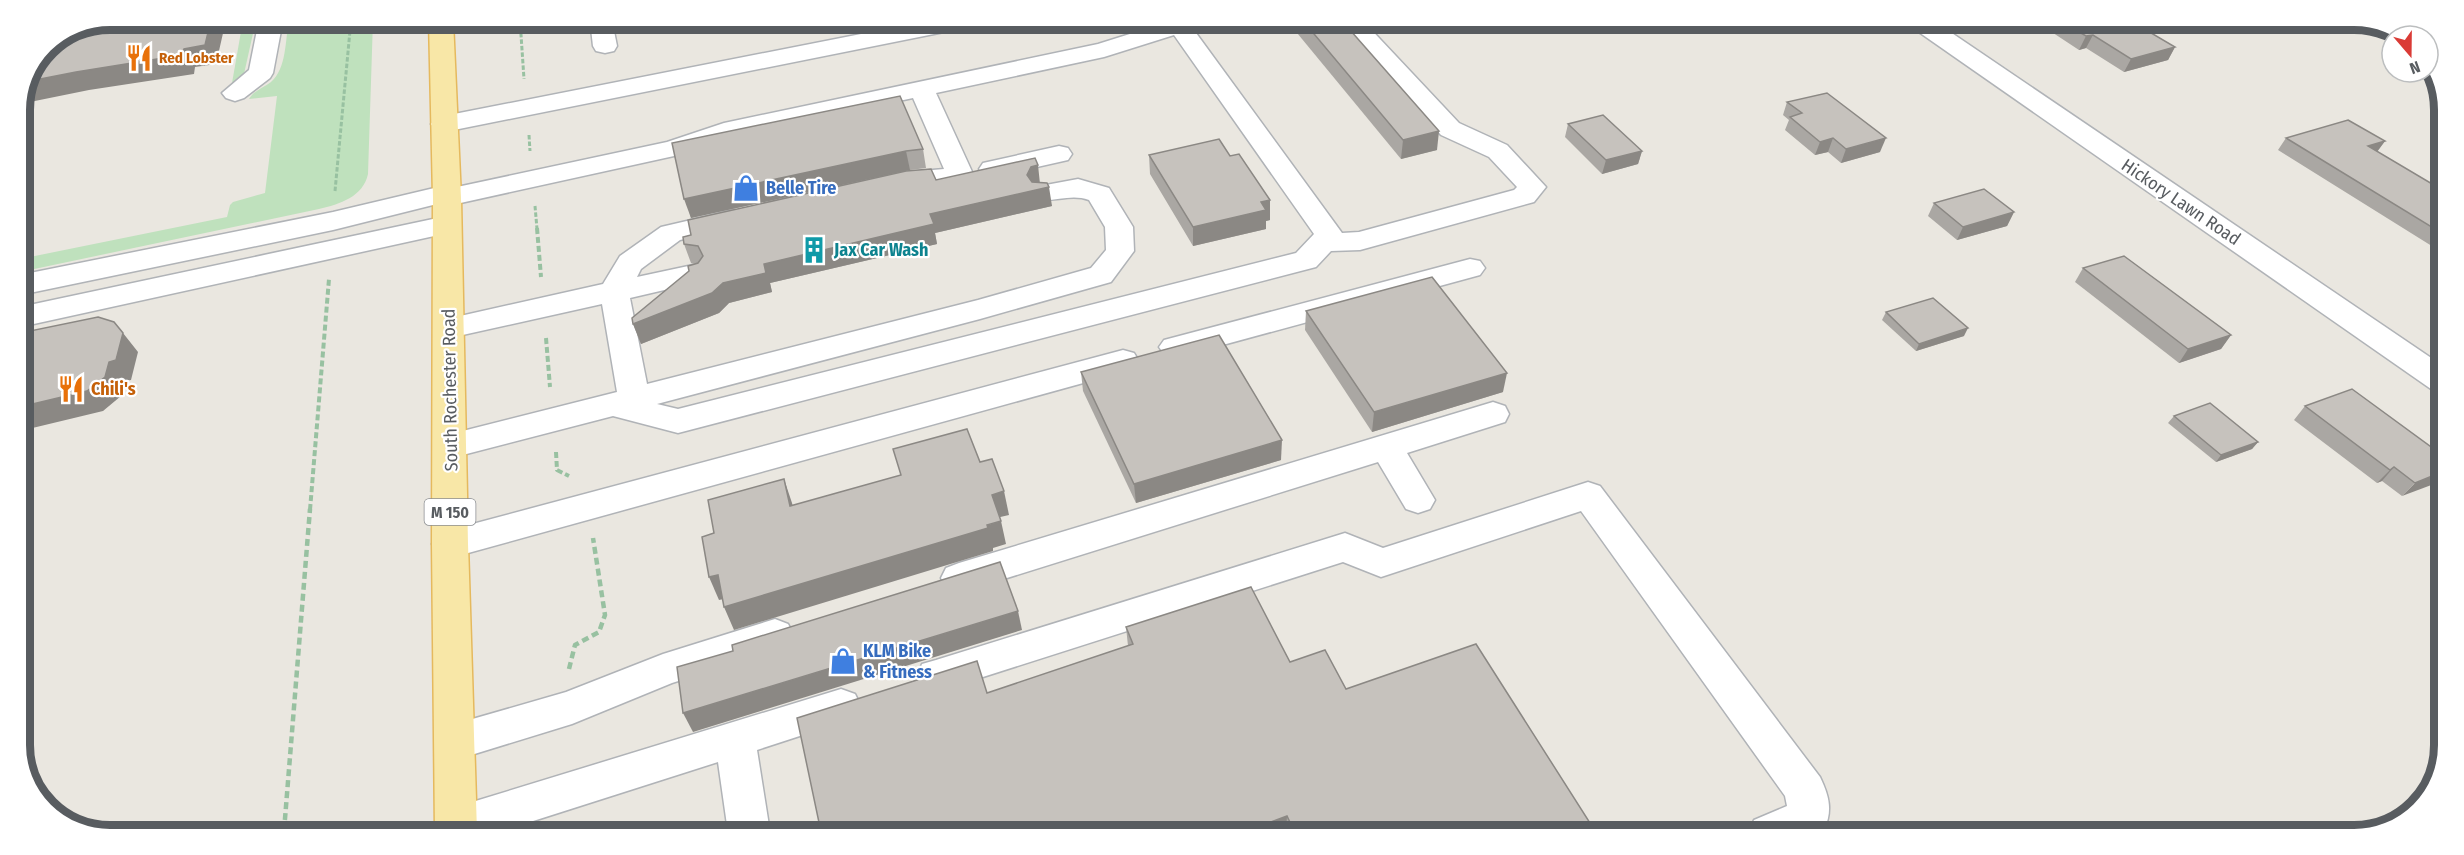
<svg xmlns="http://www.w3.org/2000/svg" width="2464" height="855" font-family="'Fira Sans Condensed',sans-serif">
<rect width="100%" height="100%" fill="#eae7e0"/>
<!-- green -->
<g fill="#bfe1bd">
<path d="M243 20H256L244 74 240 80 232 83Z"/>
<path d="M289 20H373L368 174C363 197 340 204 319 209L20 272V259L227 217 230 205 233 202 265 193 277 96 249 99C253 91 263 88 271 82 287 68 285 40 289 20Z"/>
</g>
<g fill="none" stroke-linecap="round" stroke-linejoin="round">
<defs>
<g id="minor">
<path d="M259 20H283L273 73 270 78 244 98 235 101 226 98 222 93 249 70Z"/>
<path d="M590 20 612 21 617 46 614 51 605 53 596 51 593 46Z"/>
<path d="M927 21H976L972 26 964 28 444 132 435 130 431 124 435 118 444 116Z"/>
<path d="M1168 22H1188L1342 233 1359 232 1514 190 1517 187 1489 157 1441 135 1339 22H1364L1459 123 1507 145 1546 187 1534 202 1360 250 1331 251 1316 267 678 433 613 416 451 458 439 455 434 446 439 437 617 392 602 304 449 338 438 335 434 328 438 321 603 284 620 256 661 227 734 210 744 213 748 219 744 225 680 240 641 269 637 277 693 265 703 267 708 274 703 281 630 298 647 384 978 300 1091 268 1106 250 1105 227 1089 200C1070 193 1054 203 1035 199L1031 193 1035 187 1078 179 1109 188 1133 227 1134 251 1111 282 980 319 657 404 678 409 1296 253 1314 234 1174 35 1104 57 936 93 974 176 970 182 960 184 890 192 880 190 876 184 880 178 910 172 944 169 913 98 731 137 674 156 447 206 437 204 333 230 20 295V275L333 212 447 185 457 187 667 142 724 123 1098 44Z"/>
<path d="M1909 23H1937L2443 366 2442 392 2431 389 1913 28Z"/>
<path d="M1059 146 1068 148 1072 154 1068 160 993 177 983 175 979 169 983 163Z"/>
<path d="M447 216 457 219 461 225 457 231 20 327V307Z"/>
<path d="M1470 259 1480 261 1485 268 1480 275 1175 358 1164 354 1159 347 1164 340Z"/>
<path d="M1123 350 1134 353 1139 361 1134 369 450 558 437 554 432 544 437 534 450 530Z"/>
<path d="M1493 402 1505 406 1509 414 1505 422 1407 453 1435 500 1430 509 1418 513 1406 509 1378 462 959 593 946 588 941 578 946 568 959 563Z"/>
<path d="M1588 482 1600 486 1820 777C1829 796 1833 810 1824 830L1813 834H1748L1754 820 1787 806 1785 796 1581 511 1381 577 1343 562 936 692 922 688 917 676 922 664 936 660 1345 533 1383 548Z"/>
<path d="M775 619 788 624 794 635 788 646 672 683 572 724 455 760 441 755 435 742 441 729 455 724 566 692 663 654Z"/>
<path d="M841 689 855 694 861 706 855 718 757 750 770 832H728L718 762 499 832H437L435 826 441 812 456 807Z"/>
</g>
<path id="major" d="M429 20H453L461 198 468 544 477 832H435L432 544 433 198Z"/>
</defs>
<!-- minor casing -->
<use href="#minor" stroke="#b0b3b7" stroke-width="3"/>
<!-- major casing -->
<use href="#major" stroke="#e5b95e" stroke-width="3"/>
<!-- path-far2 -->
<g stroke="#98c1a1" stroke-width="3" stroke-dasharray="4.5 2" stroke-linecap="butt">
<path d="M520 20 524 79"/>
<path d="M529 135 530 151"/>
<path d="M335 191 351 20"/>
<path d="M535 206 537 229"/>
</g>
<!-- path-far1 -->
<g stroke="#98c1a1" stroke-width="4" stroke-dasharray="6 3" stroke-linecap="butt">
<path d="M537 228 541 277"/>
<path d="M546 338 550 387"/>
<path d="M556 452 557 470 569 476"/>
<path d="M310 510 329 279"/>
</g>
<!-- path -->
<g stroke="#98c1a1" stroke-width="4.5" stroke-dasharray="7 4" stroke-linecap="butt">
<path d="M569 669 575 645 599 632 605 615 593 538"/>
<path d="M587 824 592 832"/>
<path d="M284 831 310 509"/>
</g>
<!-- minor -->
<use href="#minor" fill="#fff" fill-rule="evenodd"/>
<!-- major -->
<use href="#major" fill="#f8e7a7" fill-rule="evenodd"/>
</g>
<!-- wall -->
<g fill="#aaa7a3">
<path d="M1288 22H1343L1437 150 1401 159Z"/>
<path d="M1738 23H1801L1752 34Z"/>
<path d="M2038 23 2136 24 2175 47 2168 60 2124 72 2086 48 2079 50Z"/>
<path d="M1787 102 1880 152 1841 163 1828 152 1815 155 1785 130 1789 120 1783 115Z"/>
<path d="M1568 124 1642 151 1638 164 1602 174 1565 137Z"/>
<path d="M2286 138 2385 141 2377 152 2444 191 2443 253 2278 150Z"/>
<path d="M672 143 923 149 926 168 910 170 691 218Z"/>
<path d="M1149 155 1270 220 1266 221V229L1193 246 1150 174Z"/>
<path d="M1040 182 1052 206 935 233 937 244 770 283 772 292 729 303 719 313 641 344 633 324 689 271 695 264 691 263 684 244Z"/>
<path d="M1934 203 2014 212 2007 226 1957 240 1928 216Z"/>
<path d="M2083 268 2231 335 2221 349 2179 363 2075 282Z"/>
<path d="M1306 311 1503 392 1372 432 1305 330Z"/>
<path d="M1886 312 1964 336 1916 351 1882 320Z"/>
<path d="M1081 372 1281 460 1136 503 1083 391Z"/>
<path d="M2305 406 2442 455 2402 496 2382 481 2377 483 2294 420Z"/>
<path d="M2174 416 2258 442 2252 449 2216 462 2168 423Z"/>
<path d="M1126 627 1290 662 1346 689 1597 834 821 832 987 693 1128 646Z"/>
</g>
<!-- shaded-wall -->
<g fill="#8b8884">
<path d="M211 20H226L216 64 195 67 194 74 89 90 20 104 30 81 184 49Z"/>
<path d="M1756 23H1801L1752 34Z"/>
<path d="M2093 35 2086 48 2079 50 2086 36Z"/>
<path d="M2175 47 2168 60 2124 72 2131 59Z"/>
<path d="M1439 131 1437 150 1401 159 1403 140Z"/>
<path d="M1833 138 1828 152 1815 155 1820 142Z"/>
<path d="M1886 138 1880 152 1841 163 1846 149Z"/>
<path d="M2385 141 2376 153 2368 146Z"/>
<path d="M906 151 910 170 691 218 684 199Z"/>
<path d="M1642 151 1638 164 1602 174 1606 160Z"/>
<path d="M1038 165 1040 184 1049 187 1052 206 935 233 937 244 770 283 772 292 729 303 719 313 641 344 633 324 764 264 930 214 1027 175 1031 167Z"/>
<path d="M1270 200V220L1266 221V229L1193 246V227L1261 202Z"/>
<path d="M2014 212 2007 226 1957 240 1963 227Z"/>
<path d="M1968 328 1964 336 1916 351 1919 344Z"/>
<path d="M123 333 138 352 131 380 124 381 121 396 103 411 20 431V407L109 362Z"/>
<path d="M2231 335 2221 349 2179 363 2188 349Z"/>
<path d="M1507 373 1503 392 1372 432 1374 412Z"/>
<path d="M1282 440 1281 460 1136 503 1134 484Z"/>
<path d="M2258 442 2252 449 2216 462 2221 455Z"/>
<path d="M2394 467 2382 481 2377 483 2390 470Z"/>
<path d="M2442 472V481L2402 496 2415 483Z"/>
<path d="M784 479 792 503 799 529 790 506Z"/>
<path d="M1004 491 1009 515 996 518 992 495Z"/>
<path d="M1001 521 1006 544 993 548V551L734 630 724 607Z"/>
<path d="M718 575 728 598 719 600 709 577Z"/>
<path d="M1018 611 1022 630 693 732 683 713Z"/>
<path d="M1287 816 1286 833H1241Z"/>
</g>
<!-- building -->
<g fill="#c6c2bd" stroke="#8b8884" stroke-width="1.5">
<path d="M110 20H211L205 45 184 49 182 55 76 72 30 81 46 46Z"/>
<path d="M1304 22H1343L1439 131 1403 140Z"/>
<path d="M2065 24H2136L2175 47 2131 59 2093 35 2086 36Z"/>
<path d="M1827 93 1886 138 1846 149 1833 138 1820 142 1790 117 1802 113 1787 102Z"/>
<path d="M900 96 923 149 906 151 684 199 672 143Z"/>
<path d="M1603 115 1642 151 1606 160 1568 124Z"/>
<path d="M2348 120 2385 141 2368 146 2444 191 2443 234 2286 138Z"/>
<path d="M1219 139 1230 156 1239 154 1270 200 1261 202 1266 210 1193 227 1149 155Z"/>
<path d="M1035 158 1038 165 1031 167 1027 175 1032 182 1047 183 1049 187 930 214 934 224 764 264 766 273 723 283 712 293 633 324 632 318 689 271 688 266 698 263 703 256 698 246 684 244 683 237 691 235 688 220 906 171 931 169 936 180Z"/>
<path d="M1984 189 2014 212 1963 227 1934 203Z"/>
<path d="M2124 256 2231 335 2188 349 2083 268Z"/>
<path d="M1432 277 1507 373 1374 412 1306 311Z"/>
<path d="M1933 298 1968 328 1919 344 1886 312Z"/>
<path d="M98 317 114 322 123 333 116 360 109 362 105 377 87 391 20 407V333Z"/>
<path d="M1219 335 1282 440 1134 484 1081 372Z"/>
<path d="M2352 389 2442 455V472L2415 483 2394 467 2390 470 2305 406Z"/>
<path d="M2210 403 2258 442 2221 455 2174 416Z"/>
<path d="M967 429 980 462 992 459 1004 491 992 495 1001 521 987 525 988 528 724 607 718 575 709 577 702 537 714 533 708 500 784 479 790 506 901 475 893 449Z"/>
<path d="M1000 562 1018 611 683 713 677 667 733 651 732 645Z"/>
<path d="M1251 587 1290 662 1325 650 1346 689 1476 644 1597 834 1295 833 1287 816 1241 833 821 832 797 718 977 661 987 693 1133 644 1126 627Z"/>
</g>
<!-- icons -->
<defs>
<symbol id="restaurant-bare" viewBox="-9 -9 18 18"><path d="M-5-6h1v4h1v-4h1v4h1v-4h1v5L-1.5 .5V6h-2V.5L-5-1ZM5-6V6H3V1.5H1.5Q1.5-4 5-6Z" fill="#e8710a" stroke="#fff" stroke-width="2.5" paint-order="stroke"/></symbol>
<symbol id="shop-bare" viewBox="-9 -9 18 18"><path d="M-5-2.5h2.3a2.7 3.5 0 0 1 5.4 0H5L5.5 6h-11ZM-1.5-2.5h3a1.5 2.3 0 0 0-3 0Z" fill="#3f7fe0" stroke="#fff" stroke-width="2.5" paint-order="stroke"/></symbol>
<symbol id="building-bare" viewBox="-9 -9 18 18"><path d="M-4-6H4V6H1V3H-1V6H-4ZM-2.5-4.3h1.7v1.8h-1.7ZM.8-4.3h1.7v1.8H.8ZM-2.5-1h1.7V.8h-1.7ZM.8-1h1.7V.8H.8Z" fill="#0f9aa8" stroke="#fff" stroke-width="2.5" paint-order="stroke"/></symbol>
</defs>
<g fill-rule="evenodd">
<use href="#restaurant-bare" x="120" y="39" width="38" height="38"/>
<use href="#shop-bare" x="727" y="169" width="38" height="38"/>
<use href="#building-bare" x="795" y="231" width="38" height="38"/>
<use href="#restaurant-bare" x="52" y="370" width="38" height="38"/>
<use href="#shop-bare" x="824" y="642" width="38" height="38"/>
</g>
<g text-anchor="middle" stroke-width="4.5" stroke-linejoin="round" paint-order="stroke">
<!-- far-food labels -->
<g font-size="15" font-weight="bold" fill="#c56008" stroke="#fff" text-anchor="start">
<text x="159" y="63">Red Lobster</text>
</g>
<!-- shield labels -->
<rect fill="#fff" stroke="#8a8d90" stroke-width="1.5" x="424.5" y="499" width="51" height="26" rx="4.5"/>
<g font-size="16" font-weight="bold" fill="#585c60">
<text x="450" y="518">M 150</text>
</g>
<!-- shop labels -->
<g font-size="18" font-weight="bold" fill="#366cbe" stroke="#fff" text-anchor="start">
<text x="766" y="194">Belle Tire</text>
<text x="863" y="657">KLM Bike<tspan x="863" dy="21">&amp; Fitness</tspan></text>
</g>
<!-- street labels -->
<g font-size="18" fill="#585c60" stroke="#fff">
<text transform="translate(2181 202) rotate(34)" y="6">Hickory Lawn Road</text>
<text transform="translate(450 390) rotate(-91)" y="6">South Rochester Road</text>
</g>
<!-- culture labels -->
<g font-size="18" font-weight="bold" fill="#0d838f" stroke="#fff" text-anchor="start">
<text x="834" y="256">Jax Car Wash</text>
</g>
<!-- food labels -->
<g font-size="18" font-weight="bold" fill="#c56008" stroke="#fff" text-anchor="start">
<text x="91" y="395">Chili's</text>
</g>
</g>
<!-- crop -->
<path d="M0 0H2464V855H0ZM110 30H2354A80 80 0 0 1 2434 110V745A80 80 0 0 1 2354 825H110A80 80 0 0 1 30 745V110A80 80 0 0 1 110 30Z" fill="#fff" fill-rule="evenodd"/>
<path fill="none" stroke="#585c60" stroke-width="8" d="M110 30H2354A80 80 0 0 1 2434 110V745A80 80 0 0 1 2354 825H110A80 80 0 0 1 30 745V110A80 80 0 0 1 110 30Z"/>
<!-- north arrow -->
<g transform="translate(2410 54) rotate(160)"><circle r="28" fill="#ffffff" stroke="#bcbebf" stroke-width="1.5"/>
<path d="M0-4.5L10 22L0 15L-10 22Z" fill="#da3b36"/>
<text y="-9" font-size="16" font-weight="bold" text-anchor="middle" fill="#585c60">N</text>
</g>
</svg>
